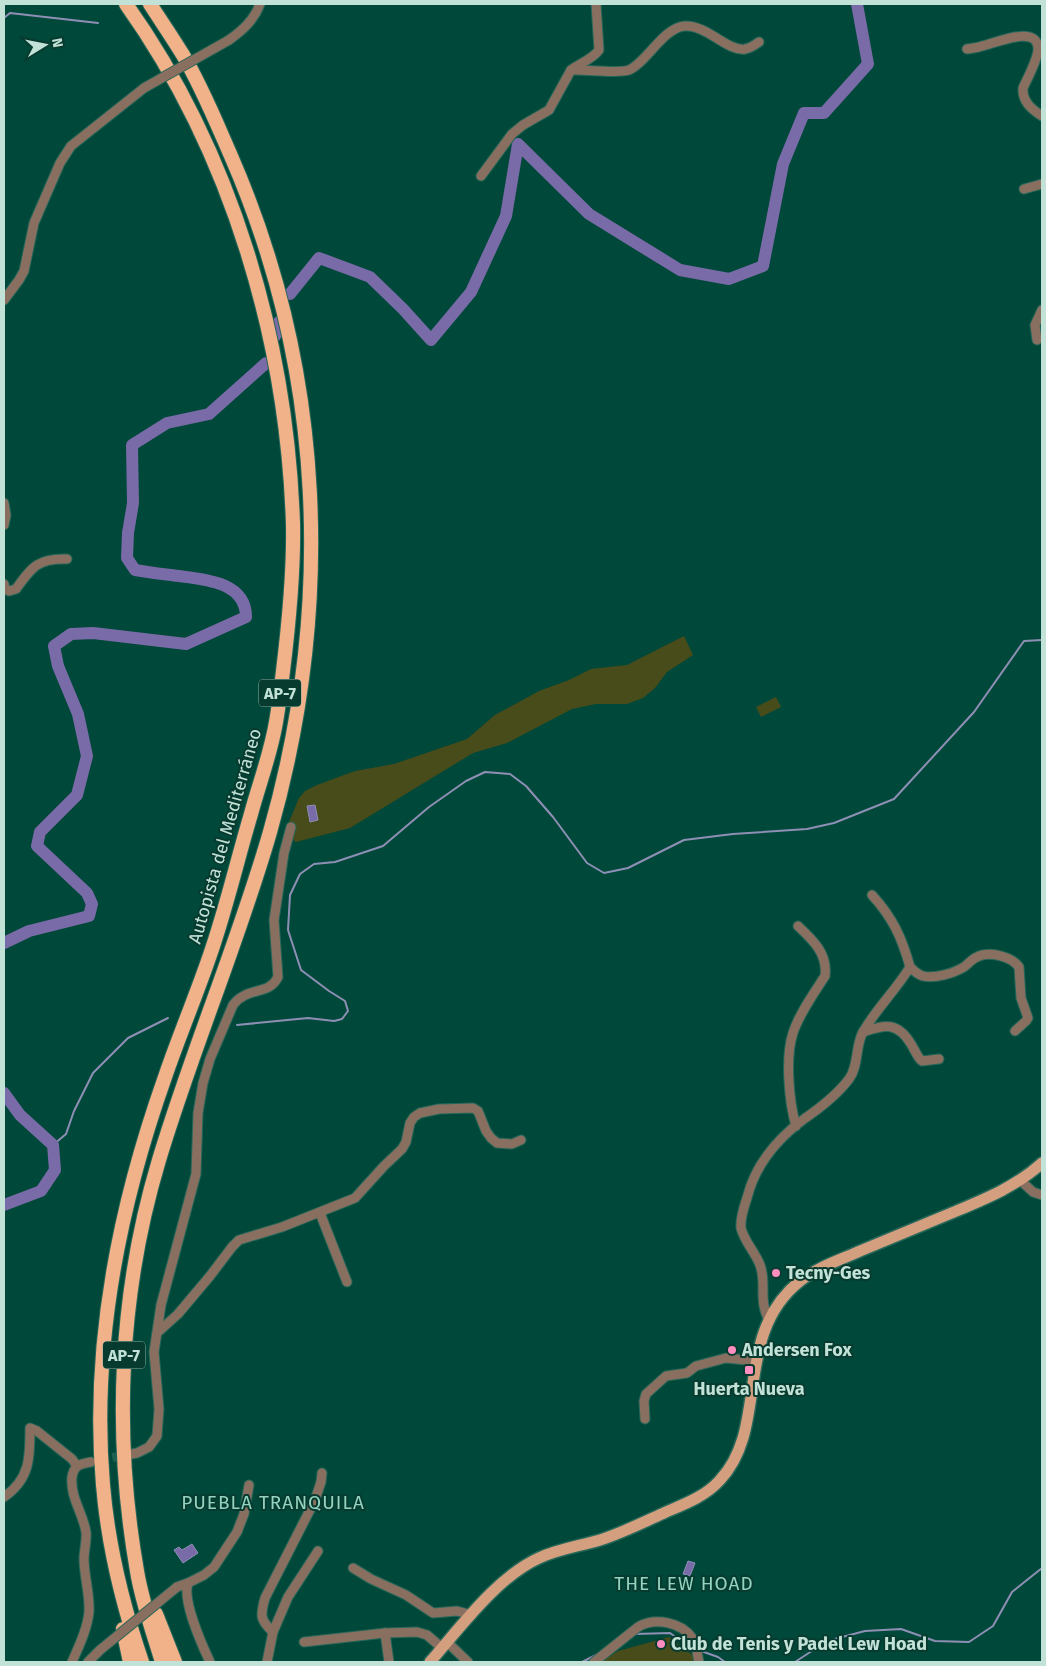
<svg xmlns="http://www.w3.org/2000/svg" width="1046" height="1666" font-family="'Fira Sans',sans-serif">
<rect width="100%" height="100%" fill="#004839"/>
<!-- green -->
<g fill="#484c1a">
<path d="M684 636 693 655 667 672 655 688 643 698 627 704H596L572 709 507 743 473 753 350 828 296 842 290 838 286 829 299 798 305 791 317 785 355 771 394 764 467 739 495 715 539 691 569 680 591 669 627 665Z"/>
<path d="M776 697 781 707 761 717 756 707Z"/>
<path d="M669 1637 695 1657 696 1662H601L618 1651Z"/>
</g>
<!-- water -->
<g fill="#786ba7" stroke="#8e8fb5">
<path d="M315 805 318 820 310 822 307 806Z"/>
<path d="M192 1544 198 1553 183 1563 174 1550 179 1547 182 1550Z"/>
<path d="M688 1561 695 1563 690 1576 683 1574Z"/>
</g>
<g fill="none" stroke-linecap="round" stroke-linejoin="round">
<!-- stream -->
<g stroke="#8e8fb5" stroke-width="2">
<path d="M4 18 10 13 98 23"/>
<path d="M237 1025 308 1018 334 1021 342 1019 348 1011 345 1001 329 991 301 970 288 930 290 895 300 874 314 864 335 862 383 846 429 807 466 781 485 772 510 774 526 786 553 817 587 863 604 873 628 868 684 840 733 834 807 829 834 823 894 799 974 712 1024 641 1042 640"/>
<path d="M53 1145 66 1134 74 1111 93 1073 128 1038 168 1018"/>
<path d="M635 1634 670 1633 693 1649"/>
<path d="M701 1651 718 1657 725 1662"/>
<path d="M582 1662 598 1654"/>
<path d="M795 1662 827 1641 865 1631 901 1629 935 1641 969 1642 993 1626 1012 1592 1042 1568"/>
</g>
<!-- river -->
<g stroke="#786ba7" stroke-width="12">
<path d="M290 294 319 258 370 277 403 309 431 340 471 292 506 216 518 144 589 214 680 270 729 279 763 266 783 164 804 113H824L868 64 857 4"/>
<path d="M275 336 279 322"/>
<path d="M4 943 29 931 89 916 92 904 87 893 37 846 40 832 77 795 87 756 78 714 58 666 54 646 71 634 93 633 186 644 246 617C246 579 197 579 171 575 159 574 147 572 135 570L127 558 128 533 133 503 132 445 167 423 209 414 266 363"/>
<path d="M4 1093 20 1115 53 1145 55 1170 41 1191 4 1205"/>
</g>
<!-- minor-tunnel -->
<path stroke="#1d5f51" stroke-width="9" stroke-dasharray="9 4.5" stroke-linecap="butt" d="M99 1460 126 1455"/>
<defs>
<g id="minor">
<path d="M229 40C243 30 254 20 260 4"/>
<path d="M967 49C972 48 977 48 982 46 996 43 1040 23 1038 51 1036 63 1028 77 1023 88 1022 101 1031 109 1042 116"/>
<path d="M571 70C580 63 593 59 599 50L596 4"/>
<path d="M481 176 512 134 523 125 549 110 571 70C585 69 619 74 629 70 646 63 664 27 685 26 707 25 728 52 745 49 750 48 755 45 759 42"/>
<path d="M1024 189 1042 184"/>
<path d="M4 300 19 280 24 271 34 223 60 163 71 146 144 88"/>
<path d="M1037 340 1035 325 1042 310"/>
<path d="M4 503 6 515 4 525"/>
<path d="M4 584 5 589 9 591 16 589C32 567 38 558 67 559"/>
<path d="M910 967C914 971 918 975 923 976 935 979 954 973 964 967 968 964 972 959 977 957 989 951 1011 956 1019 967L1021 998 1028 1018 1026 1021 1015 1031"/>
<path d="M863 1032C885 1025 897 1021 911 1044 915 1050 917 1057 922 1061L939 1059"/>
<path d="M796 1126C789 1102 785 1057 793 1033 799 1014 814 993 825 976 828 954 813 940 798 926"/>
<path d="M1020 1180 1033 1192 1042 1195"/>
<path d="M320 1213 347 1282"/>
<path d="M769 1320C758 1301 767 1283 760 1265 755 1252 744 1241 741 1228 740 1218 744 1207 747 1198 755 1166 777 1139 804 1119 820 1108 837 1095 849 1079 859 1066 855 1046 863 1032 876 1009 896 990 910 967 902 938 893 918 872 895"/>
<path d="M157 1333 178 1314 210 1276 232 1247 239 1240 282 1227 355 1198 384 1166 402 1149 406 1142 410 1123 414 1117 420 1113 439 1109 473 1108 478 1111 486 1131 491 1138 497 1143 512 1144 521 1140"/>
<path d="M645 1419 644 1401 646 1394 666 1376 687 1373 696 1366 726 1358 756 1361"/>
<path d="M126 1455 137 1453 149 1447 157 1436 159 1409 154 1352 161 1305 196 1174 198 1113 203 1083 210 1059 233 1005C247 986 269 996 278 977L274 920 284 853 291 827"/>
<path d="M4 1497C30 1479 30 1458 30 1428L37 1431 72 1459 77 1466"/>
<path d="M353 1568 371 1579 406 1595 433 1613 457 1611 472 1615"/>
<path d="M188 1583 204 1575 214 1567 237 1532 244 1514 249 1485"/>
<path d="M177 1587 188 1583C182 1600 202 1645 210 1662"/>
<path d="M273 1632C260 1620 260 1616 265 1598L315 1500 321 1482 322 1473"/>
<path d="M385 1633 389 1662"/>
<path d="M304 1642 385 1633 417 1632 427 1635 442 1648"/>
<path d="M447 1642 468 1662"/>
<path d="M72 1662C79 1646 87 1630 89 1612 90 1594 84 1576 84 1559 84 1550 87 1541 86 1532 83 1513 70 1497 72 1477 74 1465 80 1464 91 1462"/>
<path d="M88 1662 100 1650"/>
<path d="M267 1662 273 1632 288 1597 318 1551"/>
<path d="M594 1662 638 1627C655 1617 682 1622 693 1639 697 1646 697 1654 699 1662"/>
</g>
<path id="major" d="M430 1662C460 1628 497 1577 539 1558 558 1549 580 1546 600 1540 622 1533 644 1522 666 1512 685 1504 706 1496 720 1480 770 1427 732 1335 800 1281 818 1267 840 1260 860 1251 892 1238 923 1225 954 1212 985 1199 1017 1186 1042 1163"/>
<g id="highway">
<path d="M126 4C232 153 287 341 293 524 294 573 289 622 283 671 281 688 279 705 276 722 271 753 259 784 251 814 237 861 226 909 210 955 196 996 179 1036 165 1077 119 1207 91 1347 103 1485 108 1545 123 1606 142 1662"/>
<path d="M150 4C161 21 172 37 183 55 202 87 216 122 231 156 325 372 334 607 270 832 238 943 192 1050 159 1160 119 1293 113 1434 137 1571 142 1602 153 1632 162 1662"/>
<path d="M156 1614 175 1662"/>
<path d="M123 1629 130 1662"/>
</g>
</defs>
<!-- minor casing -->
<use href="#minor" stroke="#276759" stroke-width="11"/>
<!-- major casing -->
<use href="#major" stroke="#276759" stroke-width="14"/>
<!-- highway casing -->
<use href="#highway" stroke="#276759" stroke-width="16"/>
<!-- minor -->
<use href="#minor" stroke="#896f5f" stroke-width="9"/>
<!-- major -->
<use href="#major" stroke="#d49f7e" stroke-width="11"/>
<!-- highway -->
<use href="#highway" stroke="#f1b28a" stroke-width="14"/>
<defs>
<g id="minor-bridge">
<path d="M144 88 229 40"/>
<path d="M100 1650 177 1587"/>
</g>
</defs>
<!-- minor-bridge casing -->
<use href="#minor-bridge" stroke="#276759" stroke-width="11" stroke-linecap="butt"/>
<!-- minor-bridge -->
<use href="#minor-bridge" stroke="#896f5f" stroke-width="9"/>
</g>
<!-- markers -->
<g fill="#fd8ebf" stroke="#083b2f" stroke-width="2">
<circle cx="776" cy="1273" r="5"/>
<circle cx="732" cy="1350" r="5"/>
<rect x="744" y="1365" width="10" height="10" rx="2.5"/>
<circle cx="661" cy="1644" r="5"/>
</g>
<g text-anchor="middle" stroke-width="4" stroke-linejoin="round" paint-order="stroke">
<!-- shield labels -->
<g fill="#083b2f" stroke="#8bb0a5" stroke-width="1">
<rect x="259" y="679.5" width="42" height="27" rx="4"/>
<rect x="103" y="1341.5" width="42" height="27" rx="4"/>
</g>
<g font-size="16" font-weight="bold" fill="#c3e2d7">
<text x="280" y="699">AP-7</text>
<text x="124" y="1361">AP-7</text>
</g>
<!-- street labels -->
<g font-size="18" fill="#c3e2d7" stroke="#083b2f">
<text transform="translate(225 836) rotate(-74)" y="6">Autopista del Mediterráneo</text>
</g>
<!-- poi labels -->
<g font-size="18" font-weight="bold" fill="#c3e2d7" stroke="#083b2f" text-anchor="start">
<text x="786" y="1279">Tecny-Ges</text>
<text x="742" y="1356">Andersen Fox</text>
<text x="749" y="1395" text-anchor="middle">Huerta Nueva</text>
<text x="671" y="1650">Club de Tenis y Padel Lew Hoad</text>
</g>
<!-- neighbourhood labels -->
<g font-size="19" letter-spacing="1" fill="#94d3bf" stroke="#083b2f">
<text x="273" y="1509">PUEBLA TRANQUILA</text>
<text x="684" y="1590">THE LEW HOAD</text>
</g>
</g>
<!-- border -->
<rect width="1046" height="1666" fill="none" stroke="#c3e2d7" stroke-width="10"/>
<!-- north arrow -->
<g transform="translate(45 45) rotate(80)" stroke="#083b2f" stroke-width="4" paint-order="stroke">
<path d="M0-4L9 19L0 12L-9 19Z" fill="#c3e2d7"/>
<text y="-8" font-size="14" font-weight="bold" text-anchor="middle" fill="#c3e2d7">N</text>
</g>
</svg>
